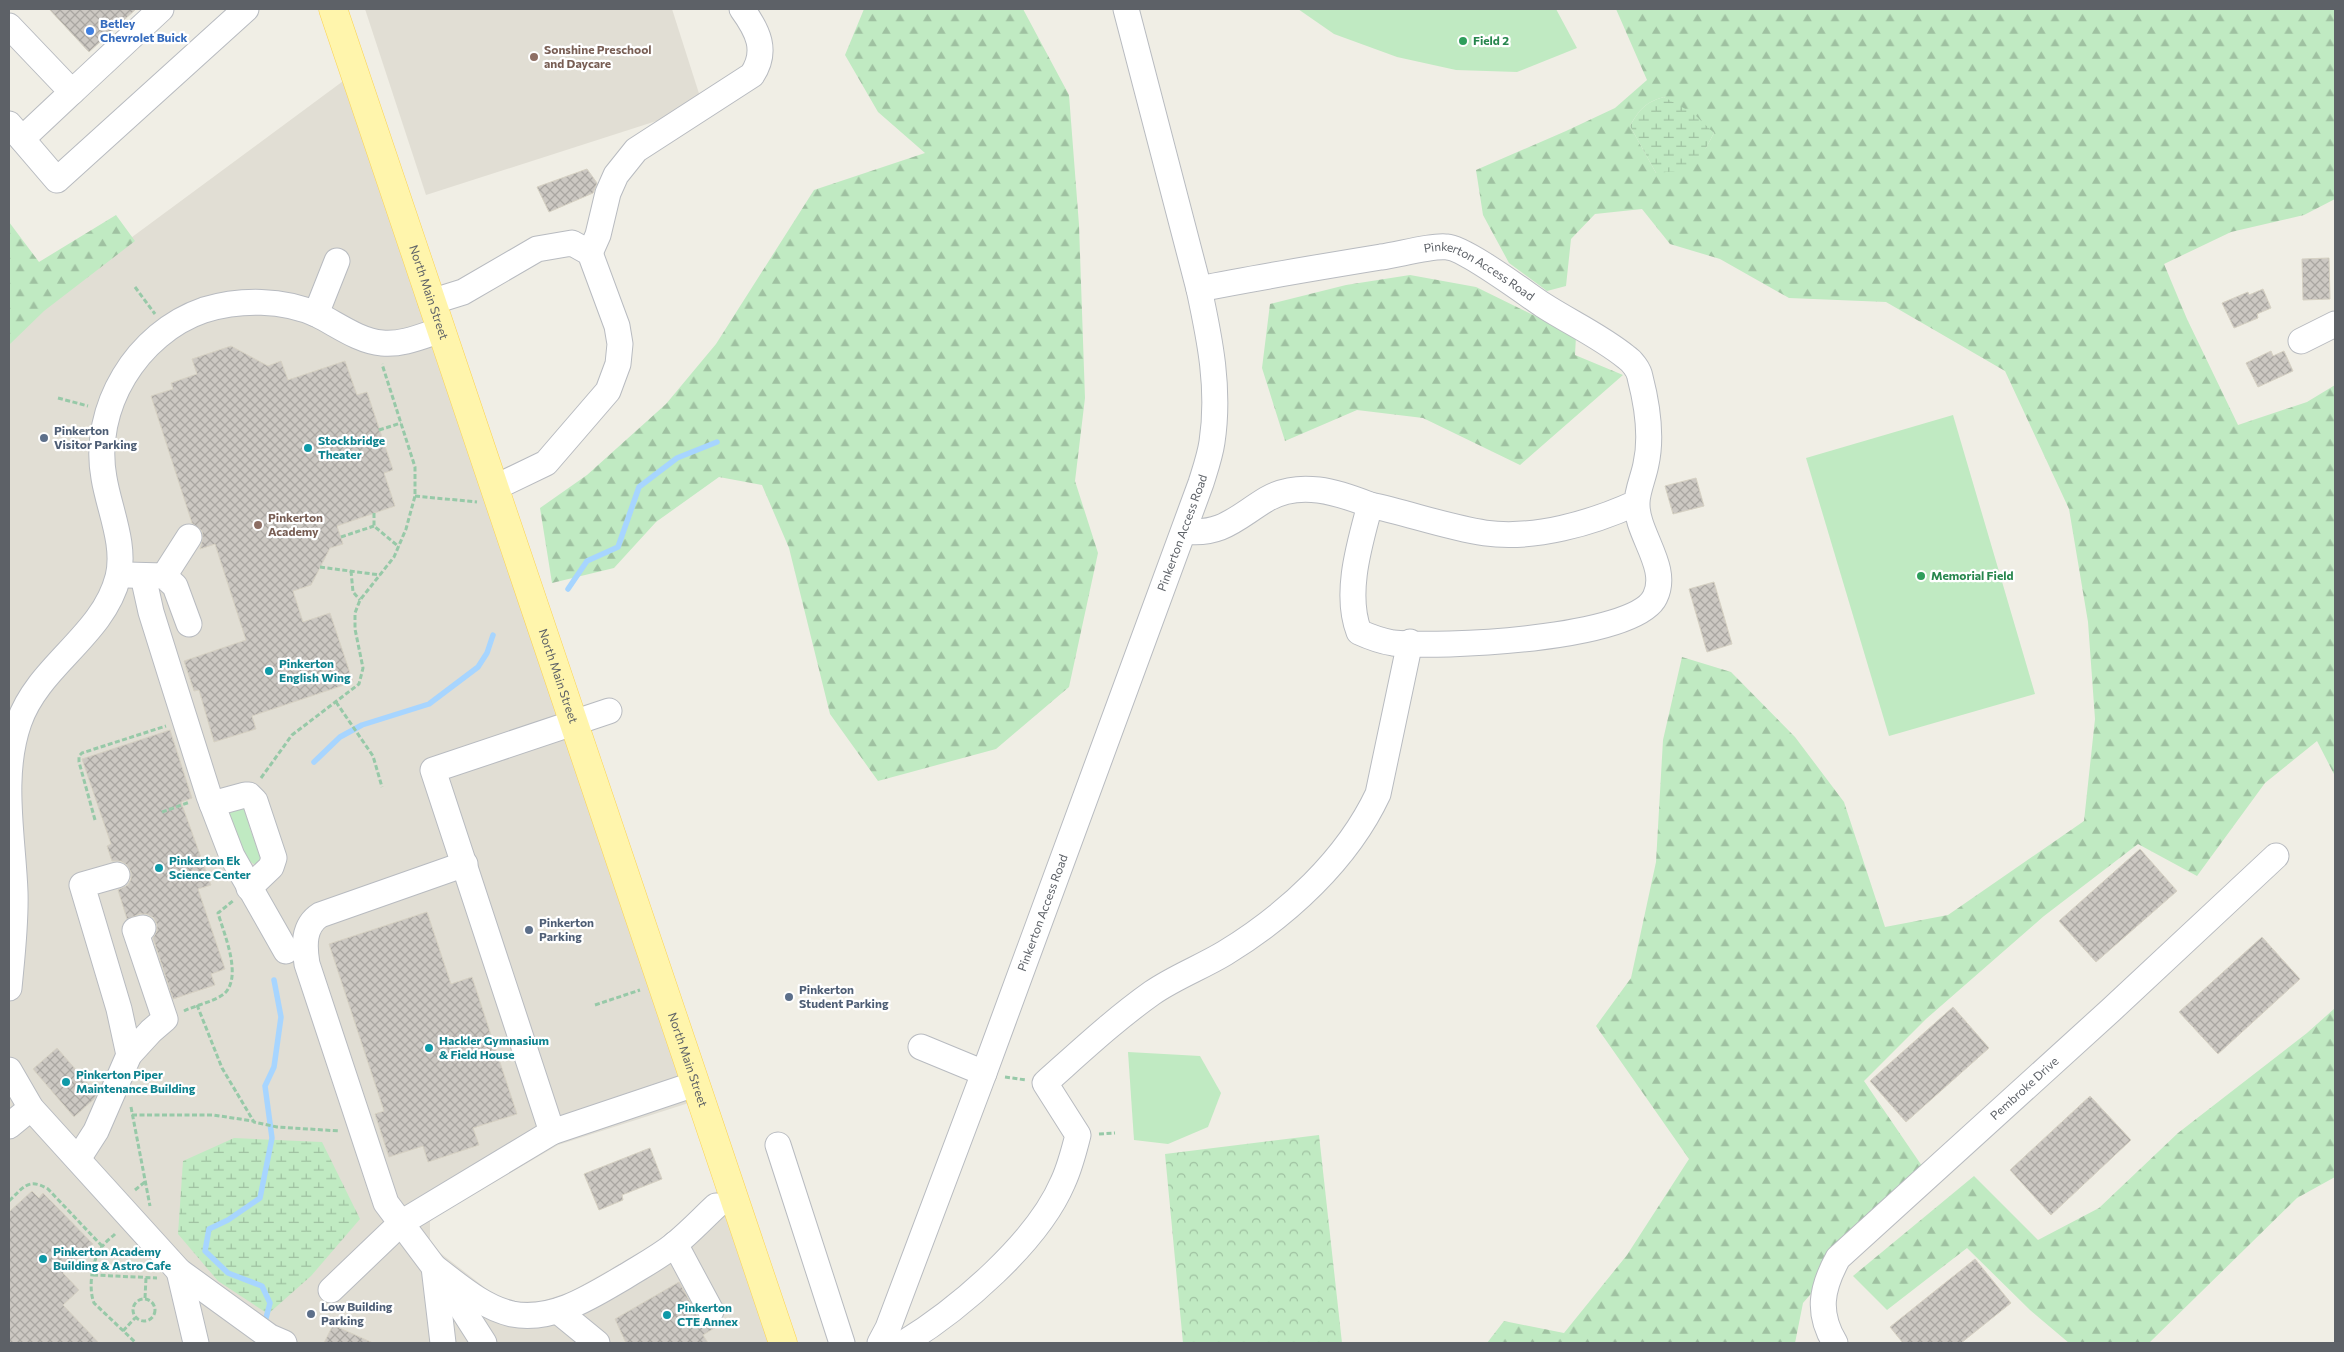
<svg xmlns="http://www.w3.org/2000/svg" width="2344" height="1352" font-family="Commissioner,sans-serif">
<defs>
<pattern id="forest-firs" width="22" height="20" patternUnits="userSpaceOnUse" patternTransform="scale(1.25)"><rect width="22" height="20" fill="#c0eac2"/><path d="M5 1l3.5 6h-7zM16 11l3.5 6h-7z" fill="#9fc1a1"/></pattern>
<pattern id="wetland-marsh" width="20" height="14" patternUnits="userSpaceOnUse" patternTransform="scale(1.25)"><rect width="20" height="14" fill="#c0eac2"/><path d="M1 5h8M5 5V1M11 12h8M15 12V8" fill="none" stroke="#9fc1a1"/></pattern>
<pattern id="park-crowns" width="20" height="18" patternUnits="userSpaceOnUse" patternTransform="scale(1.25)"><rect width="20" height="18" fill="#c0eac2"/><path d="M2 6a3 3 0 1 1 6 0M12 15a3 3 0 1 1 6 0" fill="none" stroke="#9fc1a1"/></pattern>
<pattern id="building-cross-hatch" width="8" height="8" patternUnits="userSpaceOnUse" patternTransform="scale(1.25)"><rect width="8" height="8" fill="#ccc8c2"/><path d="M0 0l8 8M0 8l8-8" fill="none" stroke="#a9a6a1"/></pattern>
</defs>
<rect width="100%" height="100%" fill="#f0eee5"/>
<!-- education -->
<g fill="#e1ded4">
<path d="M365 9H672L703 106 426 195Z"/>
<path d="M354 73 701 1099 558 1145 430 1220V1245L493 1294 511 1302 542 1301 570 1292 657 1243 728 1182 783 1343H9V328Z"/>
</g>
<!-- forest -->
<g fill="url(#forest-firs)" fill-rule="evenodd">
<path d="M864 9H1023L1069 95 1079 225 1085 398 1075 481 1098 553 1069 687 996 749 878 781 830 714 789 548 762 485 719 477 656 522 614 568 552 583 540 508 587 475 666 404 716 344 814 190 925 153 878 112 845 55Z"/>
<path d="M1616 9H2335V199L2304 215 2231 232 2164 264 2187 319 2238 425 2307 402 2335 385V776L2317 741 2265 783 2197 876 2138 844 2044 916 1926 1019 1864 1081 1922 1166 1803 1303 1795 1343H1487L1504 1321 1564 1333 1627 1255 1689 1159 1596 1026 1631 978 1656 862 1663 740 1682 657 1731 672 1795 737 1844 802 1885 927 1948 915 2084 821 2095 719 2088 622 2069 509 2005 371 1886 302 1789 298 1720 259 1670 244 1642 209 1595 214 1571 239 1566 286 1547 291 1509 263 1483 215 1476 170 1566 131 1615 108 1647 80ZM1664 97 1714 133 1706 148 1656 173 1630 126C1639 110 1645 102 1664 97Z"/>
<path d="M116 215 135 241 44 311 9 345V222L39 262Z"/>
<path d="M1410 275 1476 287 1576 336 1575 355 1623 375 1520 465 1423 418 1357 410 1285 441 1262 368 1270 304 1346 285Z"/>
<path d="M2335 1008V1177L2297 1198 2149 1343H2069L2030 1310 1967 1248 1887 1310 1853 1276 1974 1176 2038 1240 2099 1208 2178 1133 2307 1033Z"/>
</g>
<!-- wetland -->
<g fill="url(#wetland-marsh)">
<path d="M1664 97 1694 114 1714 133 1706 148 1686 170 1656 173 1630 126C1639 110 1645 102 1664 97Z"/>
<path d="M234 1138 322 1142 360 1219 311 1276 268 1314 218 1281 178 1234 183 1161Z"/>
</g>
<!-- park -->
<path fill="url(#park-crowns)" d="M1319 1135 1342 1343H1183L1165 1154Z"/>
<!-- garden -->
<g fill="#c0eac2">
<path d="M1298 9H1556L1577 48 1517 72 1456 70 1397 57 1334 34Z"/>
<path d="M1953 415 2035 694 1889 736 1806 458Z"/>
<path d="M242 803 251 823 249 826 254 840 258 842 264 857 255 865 244 857 226 810Z"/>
<path d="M1128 1052 1200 1056 1221 1093 1208 1127 1168 1144 1134 1140Z"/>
</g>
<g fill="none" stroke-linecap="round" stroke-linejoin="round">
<!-- stream -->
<g stroke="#a7d5ff" stroke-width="5.5">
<path d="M568 589 587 561 618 547 639 487 677 458 717 442"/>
<path d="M314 762 340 737 362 725 429 704 478 667 487 653 493 635"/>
<path d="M266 1318 270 1303 262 1286 228 1273 205 1251 209 1229 228 1220 260 1198 272 1138 265 1086 274 1067 281 1017 274 980"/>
</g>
</g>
<!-- building -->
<g fill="url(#building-cross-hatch)" stroke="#d6d1c3">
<path d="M49 9H136L89 52Z"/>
<path d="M587 169 597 183 593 193 549 212 537 187Z"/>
<path d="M2329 258 2330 299 2303 300 2302 259Z"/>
<path d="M2263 289 2271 308 2257 314 2258 318 2234 328 2222 303 2248 292 2249 295Z"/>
<path d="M231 346 268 366 281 361 288 380 345 361 357 395 367 392 393 470 384 473 395 506 337 526 343 544 330 548 311 585 293 591 303 622 330 613 353 682 252 716 256 729 214 742 199 690 194 691 184 661 246 640 215 544 200 549 203 538 202 531 192 523 151 396 173 389 171 383 197 374 192 359Z"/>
<path d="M2271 351 2273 356 2284 351 2293 371 2258 387 2246 363Z"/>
<path d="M1696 478 1704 506 1673 514 1665 486Z"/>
<path d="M1714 582 1732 644 1707 652 1689 589Z"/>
<path d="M170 730 192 798 181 802 211 885 198 889 225 969 211 974 215 985 173 999 153 938 157 931V925L154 918 147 914H140L127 919 118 890 128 885 131 879V872L127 865 121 861H112L107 846 111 844 82 759Z"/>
<path d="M2140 849 2177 891 2096 962 2059 921Z"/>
<path d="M427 912 451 984 472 977 517 1114 473 1128 479 1145 428 1162 423 1146 389 1157 375 1114 384 1111 329 944Z"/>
<path d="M2262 937 2300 979 2218 1054 2179 1012Z"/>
<path d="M1953 1007 1989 1048 1906 1122 1870 1081Z"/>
<path d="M57 1048 97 1094 94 1099 74 1117 33 1069Z"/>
<path d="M2090 1096 2131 1140 2051 1215 2010 1170Z"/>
<path d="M650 1148 662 1179 622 1195 623 1200 599 1210 584 1174Z"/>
<path d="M32 1191 39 1198 43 1193 93 1244 63 1273 79 1290 63 1305 99 1343H9V1212Z"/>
<path d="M1975 1259 2011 1303 1961 1343H1903L1890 1327Z"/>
<path d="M679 1282 699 1318 704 1323 719 1325 703 1335 708 1343H626L615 1319Z"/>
<path d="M333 1325 373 1343H324Z"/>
</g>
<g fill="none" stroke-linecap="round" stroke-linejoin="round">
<defs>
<g id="minor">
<path d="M1126 9 1199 289"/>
<path d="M9 26 72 92 161 9"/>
<path d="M9 124 57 180 246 9"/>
<path d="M22 139 72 92"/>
<path d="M590 253 598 235 608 193 616 175 636 150 752 75C768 51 758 31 742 9"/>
<path d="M431 302 463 292 537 249 572 243 590 253 617 326 620 344 618 364 608 391 546 463 494 488"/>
<path d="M316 314 337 261"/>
<path d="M2301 341 2335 324"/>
<path d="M1184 531C1222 536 1237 517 1267 499 1300 480 1337 492 1370 505"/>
<path d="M127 575 164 576 175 586 189 624"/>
<path d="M143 576 151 612 172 679 209 796 232 856 286 951"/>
<path d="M164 576 189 537"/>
<path d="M212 804 245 795H249L255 801 274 858 271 867 249 888"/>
<path d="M117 875 82 885 119 1009 129 1055"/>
<path d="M9 988C12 956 16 924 15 892 13 837 0 776 19 722 39 665 103 636 118 577 126 545 109 509 104 478 91 408 137 333 204 310 240 299 283 299 318 315 338 325 359 341 382 343 403 345 422 336 441 330"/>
<path d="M921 1047 984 1073"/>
<path d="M9 1070 31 1108 179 1271 270 1337 284 1343"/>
<path d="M9 1126 31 1108"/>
<path d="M552 1132 433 770 609 711"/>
<path d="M778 1145 842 1343"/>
<path d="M78 1159 96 1131 129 1055 151 1031 165 1019 135 930 143 928"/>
<path d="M675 1244 711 1311"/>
<path d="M434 1267C458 1285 482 1307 512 1314 553 1322 592 1296 626 1276 642 1266 659 1257 674 1245 689 1233 702 1219 716 1206"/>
<path d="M179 1271 196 1343"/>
<path d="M445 1282 484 1343"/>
<path d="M331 1290 401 1223 552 1132 695 1084"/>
<path d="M558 1311 597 1343"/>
<path d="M443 1343 434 1267 386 1203 307 964C304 946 303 926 320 915L465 864"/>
<path id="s1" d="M880 1343 888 1328 984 1073 1201 483C1205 470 1210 456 1212 442 1220 389 1210 340 1199 289 1259 277 1320 267 1381 257 1397 255 1433 245 1447 247 1465 248 1525 293 1543 305 1571 323 1600 336 1626 357 1632 361 1639 370 1640 377 1647 404 1652 437 1646 464 1644 476 1637 491 1637 503 1636 534 1670 567 1655 597 1635 640 1437 648 1393 643 1381 641 1370 637 1359 632 1344 593 1360 543 1370 505 1408 513 1446 527 1485 533 1534 540 1592 523 1636 503"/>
<path d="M904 1343C959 1309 1037 1243 1063 1182 1070 1167 1074 1151 1078 1135L1045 1083C1080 1052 1114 1020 1152 993 1175 977 1202 967 1225 953 1287 915 1347 860 1378 794L1410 642"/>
<path id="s2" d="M1835 1343C1817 1313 1821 1289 1838 1258L2111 1010 2276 856"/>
</g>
<g id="major">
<path id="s3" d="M333 9 783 1343"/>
</g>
</defs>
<!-- minor casing -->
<use href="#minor" stroke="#b8bbc0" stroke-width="27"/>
<!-- major casing -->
<use href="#major" stroke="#fcd353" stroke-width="29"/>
<!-- path -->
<g stroke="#97c9a8" stroke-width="3" stroke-dasharray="5 2.5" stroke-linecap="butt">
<path d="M135 287 155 314"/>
<path d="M58 398 88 406"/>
<path d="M379 430 401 423"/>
<path d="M415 496 477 502"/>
<path d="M374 513V526L399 547"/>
<path d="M341 537 374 526"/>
<path d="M320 567 380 575"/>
<path d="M351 571 353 592 360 600"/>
<path d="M336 702 373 756 382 787"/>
<path d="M261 778 292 735 359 684 363 668 355 629V613L360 600 394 557 406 529 415 496V467L382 364"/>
<path d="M162 812 190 802"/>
<path d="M95 820 79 762V756L82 753 166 726"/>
<path d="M197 1005 222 1068 254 1122 277 1127 340 1131"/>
<path d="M595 1005 640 990"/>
<path d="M184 1011C196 1005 213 1002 224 994 243 977 224 934 218 913L234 900"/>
<path d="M1005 1077 1026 1080"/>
<path d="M131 1107 150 1206"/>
<path d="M132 1115H213L253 1121"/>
<path d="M1099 1134 1115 1133"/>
<path d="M135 1190 146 1181"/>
<path d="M9 1201C23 1188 28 1177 48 1189L102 1246"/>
<path d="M115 1234C111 1238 105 1242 101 1248 92 1261 88 1288 94 1303L136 1343"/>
<path d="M93 1275 157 1278"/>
<path d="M145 1298 146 1278"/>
<circle cx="144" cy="1310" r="11"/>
<path d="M123 1331 135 1318"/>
</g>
<!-- minor -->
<use href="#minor" stroke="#fff" stroke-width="25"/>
<!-- major -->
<use href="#major" stroke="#fff5ac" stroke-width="28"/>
</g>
<!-- markers -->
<circle fill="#3f7fe0" stroke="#fff" stroke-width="2" cx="90" cy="31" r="5"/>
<g fill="#2e9e5b" stroke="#fff" stroke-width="2">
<circle cx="1463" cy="41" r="5"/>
<circle cx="1921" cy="576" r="5"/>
</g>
<g fill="#8d6e63" stroke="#fff" stroke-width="2">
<circle cx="534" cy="57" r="5"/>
<circle cx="258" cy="525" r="5"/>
</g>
<g fill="#5c6f8a" stroke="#fff" stroke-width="2">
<circle cx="44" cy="438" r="5"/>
<circle cx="529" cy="930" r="5"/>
<circle cx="789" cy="997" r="5"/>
<circle cx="311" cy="1314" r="5"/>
</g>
<g fill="#0f9aa8" stroke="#fff" stroke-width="2">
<circle cx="308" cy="448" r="5"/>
<circle cx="269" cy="671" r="5"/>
<circle cx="159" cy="868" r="5"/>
<circle cx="429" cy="1048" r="5"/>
<circle cx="66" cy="1082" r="5"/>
<circle cx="43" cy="1259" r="5"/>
<circle cx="667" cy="1315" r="5"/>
</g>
<g text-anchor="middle" stroke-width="4.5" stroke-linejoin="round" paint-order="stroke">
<!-- shop labels -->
<g font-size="12" font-weight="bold" fill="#366cbe" stroke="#fff" text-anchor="start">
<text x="100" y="28">Betley<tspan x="100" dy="14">Chevrolet Buick</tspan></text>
</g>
<!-- leisure labels -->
<g font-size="12" font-weight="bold" fill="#27864d" stroke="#fff" text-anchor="start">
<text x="1473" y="45">Field 2</text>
<text x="1931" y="580">Memorial Field</text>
</g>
<!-- education labels -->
<g font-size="12" font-weight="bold" fill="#785e54" stroke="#fff" text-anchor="start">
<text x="544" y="54">Sonshine Preschool<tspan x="544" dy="14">and Daycare</tspan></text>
<text x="268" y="522">Pinkerton<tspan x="268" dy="14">Academy</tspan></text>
</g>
<!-- street labels -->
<g font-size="12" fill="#5d6167" stroke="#fff">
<text dy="4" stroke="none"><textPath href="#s1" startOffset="1405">Pinkerton Access Road</textPath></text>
<text dy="4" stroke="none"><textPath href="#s3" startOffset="299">North Main Street</textPath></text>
<text dy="4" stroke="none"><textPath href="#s1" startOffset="865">Pinkerton Access Road</textPath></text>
<text dy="4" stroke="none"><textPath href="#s3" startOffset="704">North Main Street</textPath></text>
<text dy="4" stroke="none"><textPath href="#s1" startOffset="460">Pinkerton Access Road</textPath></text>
<text dy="4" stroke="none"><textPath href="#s3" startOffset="1109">North Main Street</textPath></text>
<text dy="4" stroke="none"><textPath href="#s2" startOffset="342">Pembroke Drive</textPath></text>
</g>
<!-- service labels -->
<g font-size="12" font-weight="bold" fill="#4e5e75" stroke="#fff" text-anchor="start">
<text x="54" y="435">Pinkerton<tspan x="54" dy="14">Visitor Parking</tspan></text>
<text x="539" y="927">Pinkerton<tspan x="539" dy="14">Parking</tspan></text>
<text x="799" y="994">Pinkerton<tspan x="799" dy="14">Student Parking</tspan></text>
<text x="321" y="1311">Low Building<tspan x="321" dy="14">Parking</tspan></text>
</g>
<!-- culture labels -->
<g font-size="12" font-weight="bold" fill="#0d838f" stroke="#fff" text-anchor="start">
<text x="318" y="445">Stockbridge<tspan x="318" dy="14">Theater</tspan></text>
<text x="279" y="668">Pinkerton<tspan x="279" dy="14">English Wing</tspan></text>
<text x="169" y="865">Pinkerton Ek<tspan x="169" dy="14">Science Center</tspan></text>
<text x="439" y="1045">Hackler Gymnasium<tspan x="439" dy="14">&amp; Field House</tspan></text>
<text x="76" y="1079">Pinkerton Piper<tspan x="76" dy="14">Maintenance Building</tspan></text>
<text x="53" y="1256">Pinkerton Academy<tspan x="53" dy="14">Building &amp; Astro Cafe</tspan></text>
<text x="677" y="1312">Pinkerton<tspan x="677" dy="14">CTE Annex</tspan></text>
</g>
</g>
<!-- border -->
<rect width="2344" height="1352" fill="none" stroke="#5d6167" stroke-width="20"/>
</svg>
